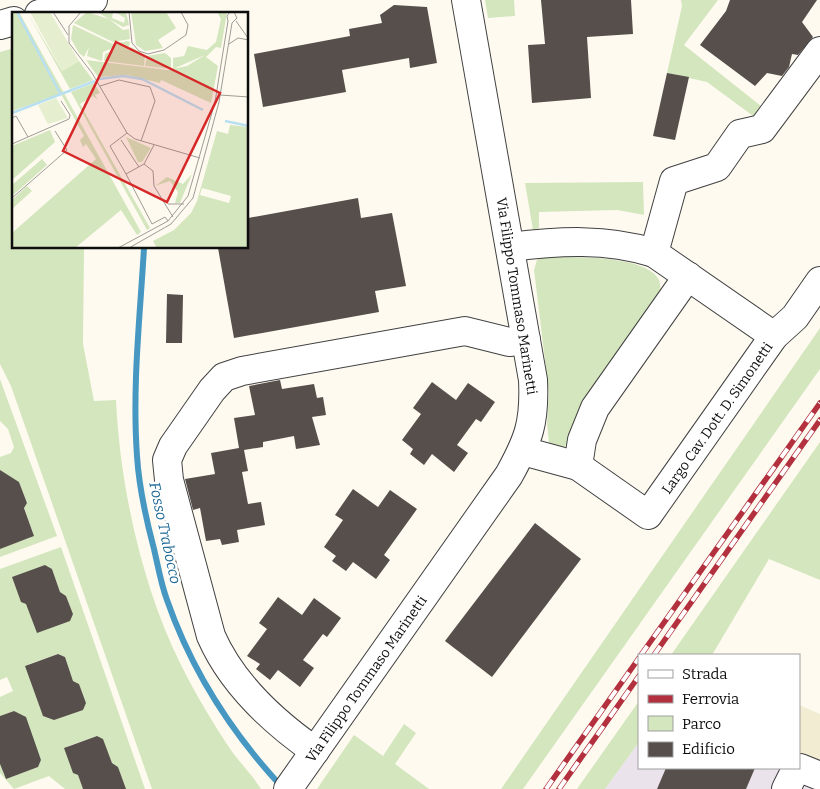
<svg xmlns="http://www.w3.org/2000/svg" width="820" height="789" font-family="Bitter,serif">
<rect width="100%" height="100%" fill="#fefaf0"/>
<!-- industrial -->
<path fill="#eae3ec" d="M639 742V768H799L820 789H605Z"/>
<!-- farmland -->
<path fill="#f2edd2" d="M799 705 820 714V766L799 756Z"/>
<!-- green -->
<g fill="#d4e6bd" fill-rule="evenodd">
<path d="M485 0H514L515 16 488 18Z"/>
<path d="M681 0H718L684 45 761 106 762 115 760 121 707 82 667 73 682 6Z"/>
<path d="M14 48V248H84L83 344 94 401 116 400C120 486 142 587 181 665 196 695 214 725 233 753 242 765 253 776 261 789H152L11 386 0 364V52Z"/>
<path d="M643 182 644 215 617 210 539 212V228L533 230 525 183Z"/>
<path d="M544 257C568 257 647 254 659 280 661 285 660 291 661 296L575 418 571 442 563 447H552L549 443 547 424 549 393 534 270 537 260Z"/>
<path d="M820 328V369L523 789H501Z"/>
<path d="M0 379 57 536 0 557V548L30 538 33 533 24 507 27 503 19 482 14 479 0 484V457L11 453 14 447 8 429 0 421Z"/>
<path d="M820 442V580L769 559 712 655H671Z"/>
<path d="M61 547 145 789H123L124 785 118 767 112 763 103 740 97 736 68 746 66 752 73 772 78 775 83 789H65L49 776 14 789 0 773V764L4 775 9 777 38 767 41 760C35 742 23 729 14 711L0 716V697L13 691 7 677 0 680V569ZM45 565 52 569 60 592 66 596 73 614 26 604ZM58 654 65 657 73 681 79 684 86 703 27 670 29 664Z"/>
<path d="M639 701V742L605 789H577Z"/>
<path d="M404 724 416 733 395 764 429 789H317L354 735 383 756Z"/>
</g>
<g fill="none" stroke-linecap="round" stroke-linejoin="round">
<!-- stream -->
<path stroke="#4698c2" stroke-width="6" d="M144 248C140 317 132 386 137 456 139 487 146 519 154 549 158 566 161 584 167 600 191 669 232 733 281 786"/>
</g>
<!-- building -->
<g fill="#564f4b">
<path d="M541 0H631L633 34 587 37 591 98 532 103 528 45 545 44Z"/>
<path d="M730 0H817L802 22 813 37 798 55 792 54 789 67 782 76 767 73 755 86 700 45 726 11Z"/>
<path d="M394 5 427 7 437 63 410 68 409 58 342 70 346 92 263 107 254 54 350 36 349 29 382 23 380 15Z"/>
<path d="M667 73 689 77 675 140 653 136Z"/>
<path d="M358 198 361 218 392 213 406 286 375 291 379 312 234 338 218 248H248V218Z"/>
<path d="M167 294 183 295 182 343H166Z"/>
<path d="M280 380 282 389 314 384 317 398 323 397 326 415 312 417 320 445 296 449 294 436 263 442V447L244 450 248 471 242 472 248 504 261 502 265 525 237 530 239 542 222 545 220 539 206 541 200 508 193 510 185 479 215 474 211 453 239 448 234 418 255 415 249 386Z"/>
<path d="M432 382 456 400 468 383 495 402 481 422 476 419 457 445 468 453 454 472 432 454 424 465 410 454 413 449 402 440 421 414 413 408Z"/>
<path d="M0 470 19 482 27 503 24 508 34 536 0 549Z"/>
<path d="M353 489 378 507 390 490 417 509 384 555 390 560 376 579 353 562 346 571 332 561 336 556 324 547 343 520 335 515Z"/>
<path d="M535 523 581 559 492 677 445 641Z"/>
<path d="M45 565 52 569 60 592 66 596 73 614 70 621 37 633 26 604 21 602 12 577Z"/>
<path d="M278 597 302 615 314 598 341 618 327 637 323 634 303 660 314 668 300 687 278 670 270 680 256 669 260 664 247 656 267 629 259 623Z"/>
<path d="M58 654 65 657 73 681 79 684 86 703 83 710 54 720 43 716 25 666Z"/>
<path d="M14 711 26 717 41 760 38 767 6 779 0 764V716Z"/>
<path d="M97 736 103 739 112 763 118 767 126 789H83L78 775 73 773 64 748Z"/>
<path d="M666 768H755L746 789H657Z"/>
</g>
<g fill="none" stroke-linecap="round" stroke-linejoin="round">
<defs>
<g id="minor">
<path d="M39 14 93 0"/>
<path d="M0 25 14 21"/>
<path d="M510 247C559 241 606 238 654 253L774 336 648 515 578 466 523 451"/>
<path d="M654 253 674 181 717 167 740 134 762 129 820 51"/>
<path d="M774 336 795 317 820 281"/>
<path d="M578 466 582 440 595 408 688 276"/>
<path d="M315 751C272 721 232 684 211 636L169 480 167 460 173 446 212 390 224 377 242 371 465 331 509 342 526 340"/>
<path d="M288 789 509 475C529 439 535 422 533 380L466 0"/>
<path d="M786 789 796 769 800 768 820 776"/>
</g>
</defs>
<!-- minor casing -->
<use href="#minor" stroke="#414141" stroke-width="30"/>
<!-- minor -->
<use href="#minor" stroke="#fff" stroke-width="28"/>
<defs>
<g id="rail">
<path d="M641 655 820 403"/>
<path d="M654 655 820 420"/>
<path d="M546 789 639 658"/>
<path d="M559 789 639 676"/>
</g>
</defs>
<!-- rail casing -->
<use href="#rail" stroke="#b3313f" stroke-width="5.5"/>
<!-- rail -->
<use href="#rail" stroke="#fff" stroke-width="4" stroke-dasharray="11" stroke-linecap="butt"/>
</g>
<g text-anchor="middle" stroke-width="5" stroke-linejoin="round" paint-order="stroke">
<!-- street labels -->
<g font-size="14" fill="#0e0e0e" stroke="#fff">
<text transform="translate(517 296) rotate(81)" y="5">Via Filippo Tommaso Marinetti</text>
<text transform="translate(717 418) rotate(-55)" y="5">Largo Cav. Dott. D. Simonetti</text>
<text transform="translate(366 679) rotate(-55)" y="5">Via Filippo Tommaso Marinetti</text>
</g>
<!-- water labels -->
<g font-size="15" font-style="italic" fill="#216a96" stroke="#fff">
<text transform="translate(165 533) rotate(78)" y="5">Fosso Trabocco</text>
</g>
</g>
<!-- overview -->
<g transform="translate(12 12)">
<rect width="236" height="236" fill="#fefaf0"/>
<path d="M7 0 129 220 125 223 109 198 63 236H0V221L84 147 74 132 71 135 68 128 72 124 49 82 0 99V2ZM15 0 50 59 67 49 81 68 58 77ZM75 0 97 7 111 18 117 17 118 27 101 30 62 11ZM85 0H101L100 6 112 11 113 6 103 0H114L117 13 111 15ZM119 0H154L164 16 146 28 151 36 133 39 124 33ZM205 0H215L209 36 204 35 194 45 206 54 199 91 149 68 148 71 115 63 86 65 74 48 156 58 175 54 193 43 161 57V46L172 44 176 34 195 38 204 30 209 7ZM61 13 101 32V36L91 40 90 49 75 44 77 35 72 45 67 41 59 27ZM115 29 118 30 116 38 119 35 133 43 132 54 92 49 93 42 102 38 103 32ZM153 41 159 46V57L133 54 135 44ZM82 71 88 81 83 83 86 88 81 84 68 92 138 216 135 218 59 80ZM218 113 236 115V236H145L141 229 162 218 179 201 185 189 205 119 216 122ZM190 176 219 184 217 191 188 183ZM38 118 43 130 0 168V134ZM114 125 139 136 130 150H126ZM30 147 35 153 0 184V173ZM180 162 168 191H163L166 180 158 169 143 174 155 165 171 172ZM15 174 20 179 0 197V188Z" fill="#d4e6bd" fill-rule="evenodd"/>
<path d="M18 0H38L67 49 50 59ZM44 86 56 106 36 112 26 93Z" fill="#e5eece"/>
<path fill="none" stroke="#b9e0f1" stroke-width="2.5" d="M5 0 49 83M87 67 111 64 130 67 191 98M0 101 83 69M213 109 237 114"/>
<path fill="none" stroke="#9e9c96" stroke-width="1" d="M41 0 56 23M69 0 57 14V31L80 61 115 121 123 127 188 146M117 0 120 31 127 39 136 42 152 38 174 23 176 13 169 0M224 9 236 26M217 32 226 26 237 28M88 74 107 68 138 75 143 89 129 129M208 83 237 85M0 106 4 104 16 125M115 121 98 134 114 162 132 152 142 133M109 128 127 155M0 132 57 107 58 103 49 89M132 152 141 159 142 174 161 205M114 162 140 212 153 205 156 209M0 186 55 138 43 119M156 192H172M106 236 156 209 176 184 203 90 216 9 215 4 218 0M117 236 159 212 181 186 207 90 220 11 225 6 222 0"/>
<path fill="#d62828" fill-opacity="0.15" stroke="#d62828" stroke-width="2.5" d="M104 30 208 81 155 190 51 139Z"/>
<rect width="236" height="236" fill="none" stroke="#0e0e0e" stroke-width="2.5"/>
</g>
<!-- legend -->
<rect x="638" y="654" width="162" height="115" fill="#ffffff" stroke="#9f9f9f"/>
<rect x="648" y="670" width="25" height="8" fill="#ffffff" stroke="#9f9f9f"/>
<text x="682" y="679" font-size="15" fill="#0e0e0e">Strada</text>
<rect x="648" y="695" width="25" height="8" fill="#b3313f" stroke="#9f9f9f"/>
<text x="682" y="704" font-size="15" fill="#0e0e0e">Ferrovia</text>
<rect x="648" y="716" width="25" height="15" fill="#d4e6bd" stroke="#9f9f9f"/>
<text x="682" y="729" font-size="15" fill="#0e0e0e">Parco</text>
<rect x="648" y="742" width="25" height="15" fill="#564f4b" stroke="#9f9f9f"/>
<text x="682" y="754" font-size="15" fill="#0e0e0e">Edificio</text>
</svg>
